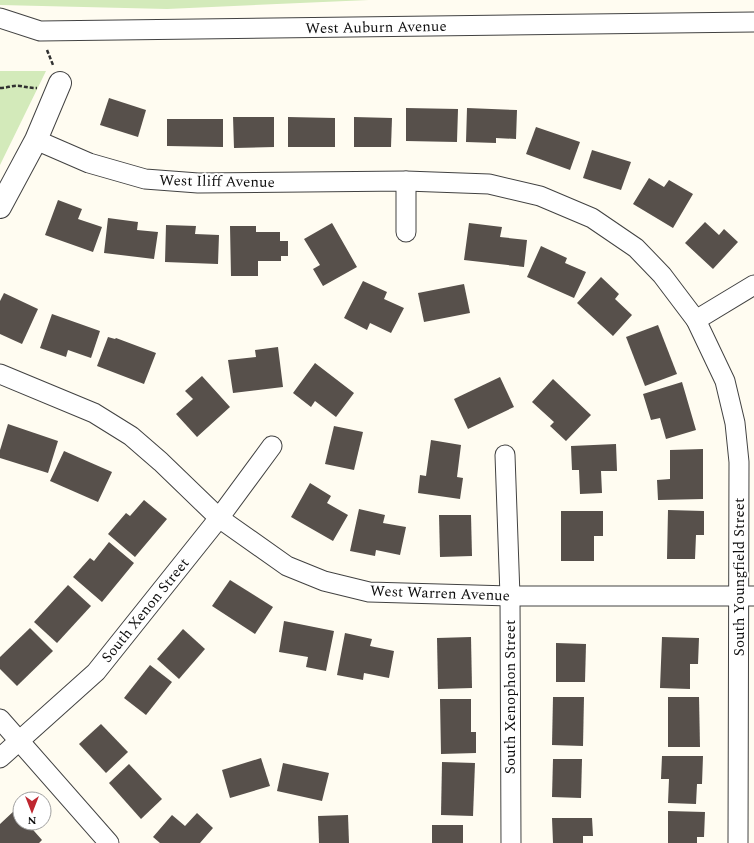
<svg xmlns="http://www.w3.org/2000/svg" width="754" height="843" font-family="Spectral,serif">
<rect width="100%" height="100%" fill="#fffcf1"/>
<!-- green -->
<g fill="#d3eaba">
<path d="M0 0H369L167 9 0 5Z"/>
<path d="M0 71H54H46L0 165Z"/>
</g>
<!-- building -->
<g fill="#57504b">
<path d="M109 98 146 110 138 137 100 125Z"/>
<path d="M406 108 458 109 457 142 406 141Z"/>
<path d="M467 108 517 110 516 139 496 138V143L466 142Z"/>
<path d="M233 117H274V147L234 148Z"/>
<path d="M288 117 335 118V147H288Z"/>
<path d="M354 117 392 118 391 147H354Z"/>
<path d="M167 119H223V147L167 146Z"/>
<path d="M536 127 580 142 570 170 526 154Z"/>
<path d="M592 150 631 162 621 190 583 178Z"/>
<path d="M649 178 664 187 669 180 693 194 673 228 633 204Z"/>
<path d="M58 200 82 209 78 219 102 227 93 252 45 235Z"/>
<path d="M108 218 138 222 137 230 158 232 154 259 104 253Z"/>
<path d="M705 222 719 235 724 229 738 242 713 269 685 243Z"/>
<path d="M332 223 357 267 323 286 313 269 320 265 304 239Z"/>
<path d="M469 223 502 227 500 237 527 240 524 267 464 260Z"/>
<path d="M166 225 196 226 195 234 219 235 218 264 165 262Z"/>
<path d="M230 226H256V232H280V241H288V256H281V261H258V276H231Z"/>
<path d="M541 246 567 258 565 263 586 272 574 298 527 277Z"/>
<path d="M601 277 619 294 615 299 632 315 613 336 577 303Z"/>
<path d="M363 281 387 292 384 299 404 308 391 333 370 323 367 330 344 318Z"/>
<path d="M464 284 470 313 424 322 418 293Z"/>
<path d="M4 293 38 309 22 344 0 334V301Z"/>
<path d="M52 314 100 331 91 358 68 350 66 357 40 348Z"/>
<path d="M658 325 677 374 645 386 626 337Z"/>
<path d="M108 337 115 339 116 338 156 353 144 384 97 366Z"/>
<path d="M278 347 283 387 233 393 228 360 256 357 255 350Z"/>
<path d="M315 363 354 393 336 417 315 401 311 407 293 393Z"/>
<path d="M202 376 230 407 197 437 176 414 193 399 185 391Z"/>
<path d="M500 377 514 407 468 429 454 399Z"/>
<path d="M553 379 591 415 566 441 550 426 554 422 532 402Z"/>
<path d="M682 382 696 430 666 439 660 418 651 420 643 394Z"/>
<path d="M8 424 58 441 48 473 0 458V450Z"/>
<path d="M334 426 363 432 354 470 325 464Z"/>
<path d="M431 440 461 445 457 477 463 478 460 499 418 493 420 475 426 476Z"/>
<path d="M616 444 617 471H601L602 493 580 494 579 470H572L571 446Z"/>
<path d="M703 449V499L658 500 657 480 670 479V450Z"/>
<path d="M64 451 112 472 98 502 50 481Z"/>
<path d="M310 483 331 496 327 503 348 515 333 541 291 517Z"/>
<path d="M144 500 167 519 135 557 108 534 126 513 130 516Z"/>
<path d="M359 509 385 515 383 523 406 527 400 555 376 550 375 556 350 551Z"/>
<path d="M668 510 704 511V535H696L695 559H667Z"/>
<path d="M561 511H603V536H594V561H561Z"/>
<path d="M439 515H471L472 556 440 557Z"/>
<path d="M109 542 134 563 102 602 73 577 90 558 94 561Z"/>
<path d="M230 580 273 607 255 634 212 606Z"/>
<path d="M68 585 91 606 57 643 34 622Z"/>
<path d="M284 621 334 631 326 671 306 667 308 657 279 652Z"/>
<path d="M30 628 53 651 17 686 0 669V657Z"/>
<path d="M183 629 205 649 179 679 157 659Z"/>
<path d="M345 633 372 639 370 646 394 651 389 678 364 673 363 680 337 675Z"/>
<path d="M471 637 472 688 438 689 437 638Z"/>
<path d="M662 637 699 638 698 664H690V689L660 688Z"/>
<path d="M556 643 586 644 585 682H556Z"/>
<path d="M150 665 172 682 146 715 124 698Z"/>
<path d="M553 697H584L583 746 552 745Z"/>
<path d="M668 697H699L700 747H668Z"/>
<path d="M440 699H471V732H476V753L441 754Z"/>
<path d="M101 724 128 752 106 773 79 744Z"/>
<path d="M662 756H703L702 784H697L696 804 668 803 669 779H661Z"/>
<path d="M261 758 270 786 230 798 222 770Z"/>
<path d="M553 759H582L581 798 552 797Z"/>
<path d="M442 762 475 763 473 816 441 815Z"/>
<path d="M283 763 329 773 322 801 277 791Z"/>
<path d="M129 764 162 799 141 819 109 783Z"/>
<path d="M15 810 20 816V823H27L42 840 39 843H0V824Z"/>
<path d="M668 811 705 812 704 837H697V843H668Z"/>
<path d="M197 813 213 828 200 843H160L153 837 172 815 185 826Z"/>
<path d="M348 815 349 843H319L318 816Z"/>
<path d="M552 818H592L593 836H583V843H553Z"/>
<rect x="432" y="825" width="31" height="18"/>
</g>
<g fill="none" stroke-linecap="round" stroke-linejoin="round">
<defs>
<g id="minor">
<path d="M0 18 40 31 754 22"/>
<path d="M36 140 89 163 145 179 198 183 406 181 489 184 540 196 592 218 636 248 662 275 696 320 725 381 735 423 739 462 738 843"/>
<path d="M406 181V232"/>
<path d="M696 320 754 285"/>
<path d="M0 374 94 413 131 436 161 462 219 518 287 566 324 581 369 592 510 596H754"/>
<path d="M505 455 510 596 511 843"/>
<path d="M0 719 109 843"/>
<path d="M0 758 96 672 219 518 272 446"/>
</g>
<path id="tertiary" d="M0 207 36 140 60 83"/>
</defs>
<!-- minor casing -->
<use href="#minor" stroke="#424242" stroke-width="21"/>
<!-- tertiary casing -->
<use href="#tertiary" stroke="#424242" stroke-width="24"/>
<!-- path -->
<g stroke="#313131" stroke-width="2.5" stroke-dasharray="4 2" stroke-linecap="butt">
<path d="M47 50 53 65"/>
<path d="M0 88C7 88 14 85 20 86 26 87 31 88 37 88"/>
</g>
<!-- minor -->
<use href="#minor" stroke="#fff" stroke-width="19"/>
<!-- tertiary -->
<use href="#tertiary" stroke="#fff" stroke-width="22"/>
</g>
<g text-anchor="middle" stroke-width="4" stroke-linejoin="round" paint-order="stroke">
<!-- street labels -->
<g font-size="15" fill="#0f0f0f" stroke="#fff">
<text transform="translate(376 27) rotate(-1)" y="5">West Auburn Avenue</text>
<text transform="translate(217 181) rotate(1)" y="5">West Iliff Avenue</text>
<text transform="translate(739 577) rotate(-90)" y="5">South Youngfield Street</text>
<text transform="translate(440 593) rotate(2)" y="5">West Warren Avenue</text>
<text transform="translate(145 610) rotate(-51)" y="5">South Xenon Street</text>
<text transform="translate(510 697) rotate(-90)" y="5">South Xenophon Street</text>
</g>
</g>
<!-- north arrow -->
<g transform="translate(32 811) rotate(180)"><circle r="19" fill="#ffffff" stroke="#9f9f9f"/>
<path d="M0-3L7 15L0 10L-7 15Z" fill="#bf272f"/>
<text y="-6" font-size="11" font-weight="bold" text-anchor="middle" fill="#0f0f0f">N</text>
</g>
</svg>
